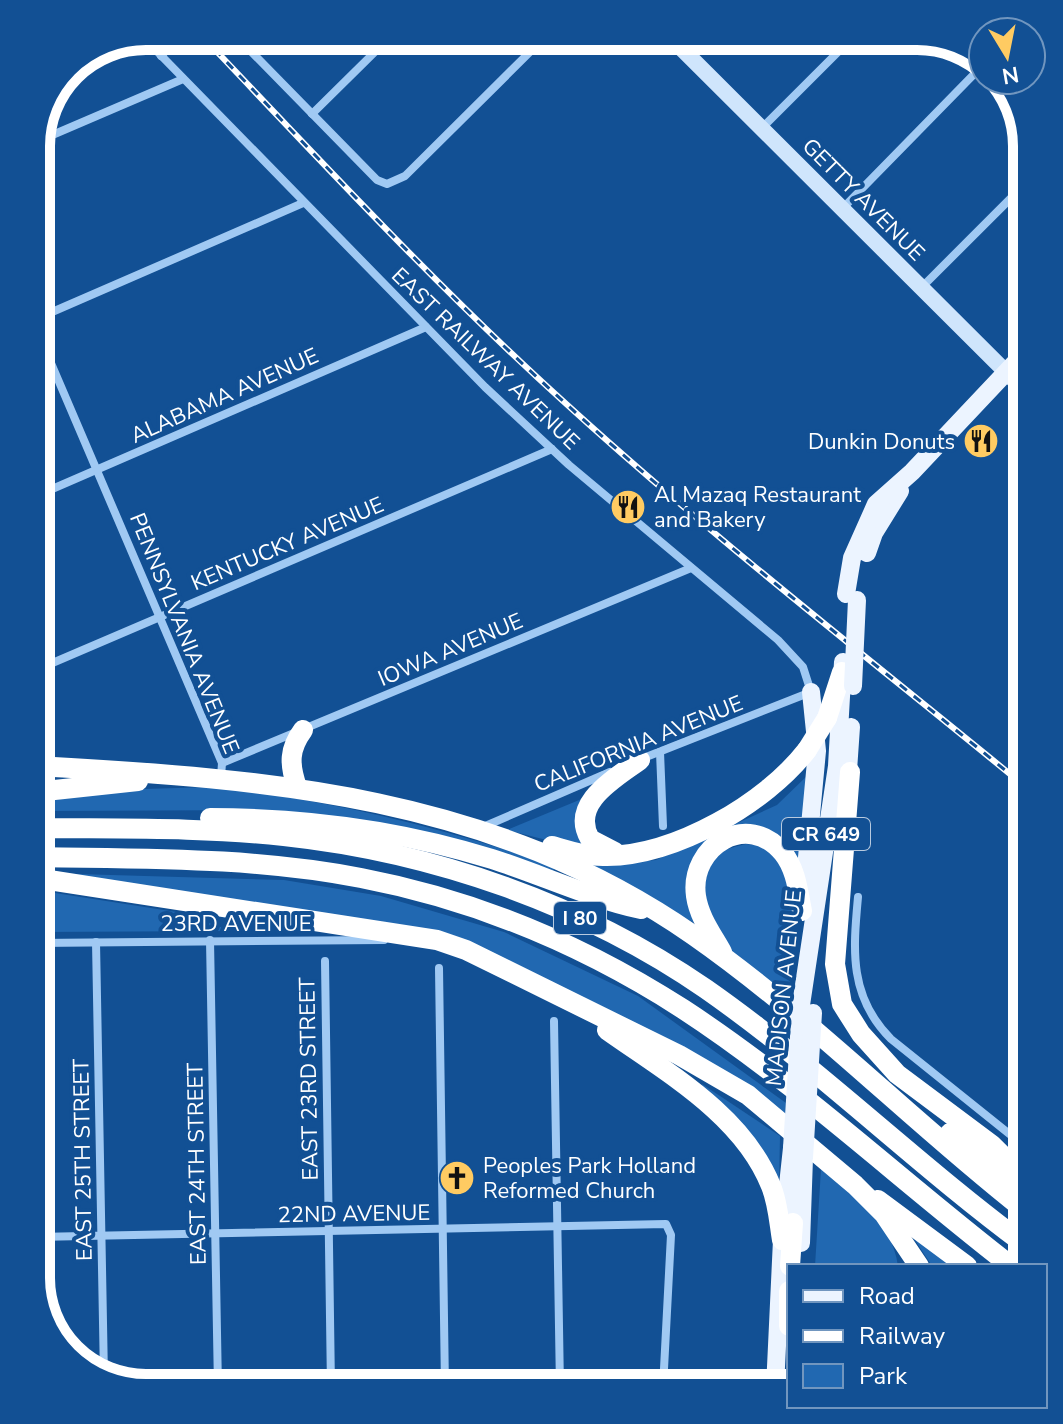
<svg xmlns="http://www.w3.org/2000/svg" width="1063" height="1424" font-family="'Nunito Sans',sans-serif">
<rect width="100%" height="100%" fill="#125094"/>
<!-- green -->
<g fill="#2168b1">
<path d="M810 773 800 873 770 836 707 845 700 926 576 859 615 864 656 860 777 805Z"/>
<path d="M211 787C328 799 442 827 554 866L553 876 267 810 36 811V802L144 789Z"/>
<path d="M584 798 586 850 507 830Z"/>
<path d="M746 844C753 845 764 845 770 849 809 876 792 961 788 1001 765 984 741 965 724 942 705 917 694 874 722 852 728 848 739 846 746 844Z"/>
<path d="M43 873 284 880 381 896 504 932 638 996 786 1103 785 1118 478 948Z"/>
<path d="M36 890 183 913 231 931 36 932Z"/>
<path d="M702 1084 780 1136 779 1184 704 1091Z"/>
<path d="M821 1169C855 1196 892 1221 898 1266H815Z"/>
<path d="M911 1234 954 1266H932Z"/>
</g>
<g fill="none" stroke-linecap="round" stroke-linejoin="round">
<!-- street -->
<g stroke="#a0c9f3" stroke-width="8">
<path d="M236 36 377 180 387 184 405 176 546 36"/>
<path d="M143 37 485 387 569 465 778 640 803 667 811 692 641 759"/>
<path d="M685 51 700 36"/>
<path d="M161 56 180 36"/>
<path d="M312 114 391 36"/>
<path d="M762 128 854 36"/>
<path d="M36 142 183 79"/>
<path d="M842 209 983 65"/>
<path d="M921 288 1027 182"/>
<path d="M36 319 303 203"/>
<path d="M36 328 222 763 221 777"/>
<path d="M36 496 426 327"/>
<path d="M36 670 552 449"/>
<path d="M660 752 663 826"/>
<path d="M222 763 691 568"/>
<path d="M483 827 610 772"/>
<path d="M858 897C853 951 849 997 891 1039L1027 1148"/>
<path d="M210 940 218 1388"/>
<path d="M96 942 104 1377"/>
<path d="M36 943 384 940"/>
<path d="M325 961 331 1388"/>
<path d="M439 968 445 1388"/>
<path d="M554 1021 560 1388"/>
<path d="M1017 1140 1026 1129 1027 1115"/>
<path d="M36 1237 666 1224 671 1235 663 1388"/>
</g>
<!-- secondary -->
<path stroke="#cfe5fc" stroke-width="16" d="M669 36 1027 393"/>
<!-- primary -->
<g stroke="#ecf4ff" stroke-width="18">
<path d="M867 553 874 533 900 491"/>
<path d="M846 594 852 558 876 504 912 472 1027 350"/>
<path d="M847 785 851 727"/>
<path d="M803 900 817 751 811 692"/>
<path d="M801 1005 837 766 843 662"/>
<path d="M801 1243 804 1158"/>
<path d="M775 1388 782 1240 792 1148"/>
<path d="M789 1388V1385"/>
</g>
<!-- highway -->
<g stroke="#fff" stroke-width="20">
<path d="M827 718 842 672"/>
<path d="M36 766C272 779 492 796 693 935 812 1018 913 1123 1027 1212"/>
<path d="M850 772 835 964 842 1004 861 1034 897 1074 992 1145 1027 1180"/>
<path d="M297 787C289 764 289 749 303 730"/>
<path d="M36 792 138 781"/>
<path d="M210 818C307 818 399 830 492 859 542 875 590 898 641 909"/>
<path d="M36 828C119 829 202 827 284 836 433 852 583 904 706 989 819 1068 917 1165 1027 1246"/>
<path d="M552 846C570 851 588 857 607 856 676 855 765 804 807 750"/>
<path d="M615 852 590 839C569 803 616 778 640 760"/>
<path d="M36 857C144 859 254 857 361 878 476 900 585 946 683 1009 798 1084 902 1182 1011 1266"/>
<path d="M36 878 437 940 466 950 679 1055 748 1095 855 1185 884 1214 919 1266"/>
<path d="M722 952C712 934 699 917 696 896 689 846 748 810 783 853 796 869 798 891 802 911"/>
<path d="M607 1030C666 1072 743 1115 771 1186 778 1203 779 1222 782 1240"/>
<path d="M950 1133 1014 1181"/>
<path d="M878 1200 967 1266"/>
<path d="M790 1266 793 1223"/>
<path d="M789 1291V1326"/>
</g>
<defs>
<path id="rail" d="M202 36C320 160 436 286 563 401 712 537 871 660 1027 788"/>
</defs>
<!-- rail casing -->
<use href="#rail" stroke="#fff" stroke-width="6"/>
<!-- rail -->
<use href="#rail" stroke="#125094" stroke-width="3" stroke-dasharray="9" stroke-linecap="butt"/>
<!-- primary-bridge -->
<g stroke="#ecf4ff" stroke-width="18">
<path d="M853 686 857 600"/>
<path d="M792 1148 801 1005"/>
<path d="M804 1158 813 1013"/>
</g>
<!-- highway-bridge -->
<path stroke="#fff" stroke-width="20" d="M807 750 827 718"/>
</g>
<!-- icons -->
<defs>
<symbol id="restaurant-disc" viewBox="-11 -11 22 22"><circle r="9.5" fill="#ffcb62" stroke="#125094"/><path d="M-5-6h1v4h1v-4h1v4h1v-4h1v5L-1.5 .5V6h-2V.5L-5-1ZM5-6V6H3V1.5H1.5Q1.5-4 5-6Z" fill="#111"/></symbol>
<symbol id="church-disc" viewBox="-11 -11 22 22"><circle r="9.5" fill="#ffcb62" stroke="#125094"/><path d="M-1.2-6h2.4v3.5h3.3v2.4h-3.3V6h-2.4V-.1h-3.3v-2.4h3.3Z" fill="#111"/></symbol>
</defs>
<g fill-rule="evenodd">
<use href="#restaurant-disc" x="961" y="421" width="40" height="40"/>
<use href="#restaurant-disc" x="608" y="487" width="40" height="40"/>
<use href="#church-disc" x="437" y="1158" width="40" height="40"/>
</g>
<g text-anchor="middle" stroke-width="8" stroke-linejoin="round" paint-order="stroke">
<!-- shield labels -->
<g fill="#125094" stroke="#b8cadf" stroke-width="2">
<rect x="782" y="818" width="88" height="32" rx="6"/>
<rect x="554" y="902" width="52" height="32" rx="6"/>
</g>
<g font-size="20" font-weight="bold" fill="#fff">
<text x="826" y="841">CR 649</text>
<text x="580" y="925">I 80</text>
</g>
<!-- street labels -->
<g font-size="22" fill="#fff" stroke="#125094">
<text transform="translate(864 199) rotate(45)" y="8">GETTY AVENUE</text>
<text transform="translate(486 358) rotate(44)" y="8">EAST RAILWAY AVENUE</text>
<text transform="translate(224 395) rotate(-24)" y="8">ALABAMA AVENUE</text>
<text transform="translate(287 543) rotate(-23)" y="8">KENTUCKY AVENUE</text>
<text transform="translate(185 633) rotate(68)" y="8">PENNSYLVANIA AVENUE</text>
<text transform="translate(450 649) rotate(-23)" y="8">IOWA AVENUE</text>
<text transform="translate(638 743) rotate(-22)" y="8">CALIFORNIA AVENUE</text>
<text x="236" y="931">23RD AVENUE</text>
<text transform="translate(783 988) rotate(-84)" y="8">MADISON AVENUE</text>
<text transform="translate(308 1079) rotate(-91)" y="8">EAST 23RD STREET</text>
<text transform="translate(82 1160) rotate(-91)" y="8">EAST 25TH STREET</text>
<text transform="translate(196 1164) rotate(-91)" y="8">EAST 24TH STREET</text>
<text transform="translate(354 1213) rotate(-1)" y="8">22ND AVENUE</text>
</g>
<!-- poi labels -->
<g font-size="22" fill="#fff" stroke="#125094" text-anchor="start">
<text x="955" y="449" text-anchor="end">Dunkin Donuts</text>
<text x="654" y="502">Al Mazaq Restaurant<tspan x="654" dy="25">and Bakery</tspan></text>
<text x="483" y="1173">Peoples Park Holland<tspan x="483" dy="25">Reformed Church</tspan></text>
</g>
</g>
<!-- crop -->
<path d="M0 0H1063V1424H0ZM146 50H917A96 96 0 0 1 1013 146V1278A96 96 0 0 1 917 1374H146A96 96 0 0 1 50 1278V146A96 96 0 0 1 146 50Z" fill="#125094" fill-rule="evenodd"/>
<path fill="none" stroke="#fff" stroke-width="10" d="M146 50H917A96 96 0 0 1 1013 146V1278A96 96 0 0 1 917 1374H146A96 96 0 0 1 50 1278V146A96 96 0 0 1 146 50Z"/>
<!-- legend -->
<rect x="787" y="1264" width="260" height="144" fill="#125094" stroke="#7196bf" stroke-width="2"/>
<rect x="803" y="1290" width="40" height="12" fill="#ecf4ff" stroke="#7196bf" stroke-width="2"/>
<text x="859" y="1304" font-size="24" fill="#ffffff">Road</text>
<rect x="803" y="1330" width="40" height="12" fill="#ffffff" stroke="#7196bf" stroke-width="2"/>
<text x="859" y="1344" font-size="24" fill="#ffffff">Railway</text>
<rect x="803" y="1364" width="40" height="24" fill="#2168b1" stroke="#7196bf" stroke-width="2"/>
<text x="859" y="1384" font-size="24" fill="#ffffff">Park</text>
<!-- north arrow -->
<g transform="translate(1007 56) rotate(170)"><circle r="38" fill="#125094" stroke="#7196bf" stroke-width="2"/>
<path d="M0-6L14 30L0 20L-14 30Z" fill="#ffcb62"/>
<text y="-12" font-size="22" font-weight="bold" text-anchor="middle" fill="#ffffff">N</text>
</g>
</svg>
